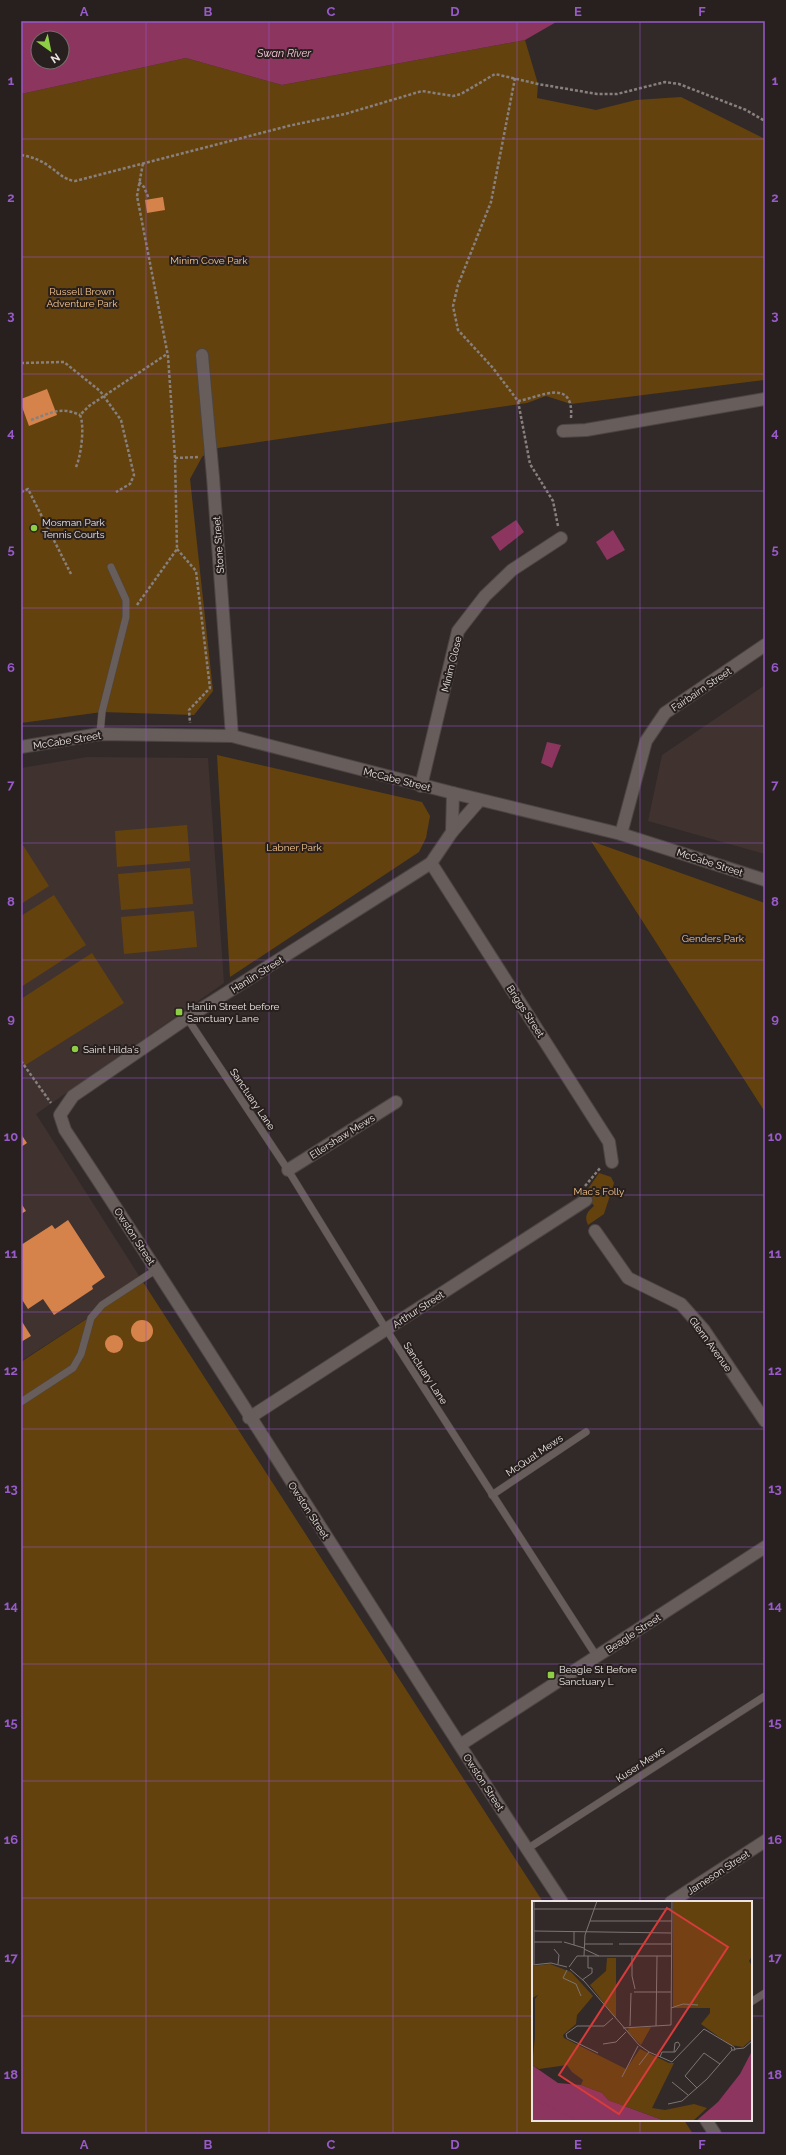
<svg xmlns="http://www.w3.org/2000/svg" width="786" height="2155" font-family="Raleway,sans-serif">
<rect width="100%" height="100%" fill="#322a28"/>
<!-- built -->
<g fill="#40322f">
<path d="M765 685V854L648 821 662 755Z"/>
<path d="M87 757 208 758 224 983 36 1114 143 1282 21 1361V768Z"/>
</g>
<!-- green -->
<g fill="#64420d">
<path d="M525 40 538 84 537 98 596 110 636 100 681 97 765 139V380L571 404 546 396 527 403 211 449 202 457 190 479 213 691 194 715 102 712 21 723V94L186 58 282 85Z"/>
<path d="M217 755 422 802 430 816 426 838 419 852 230 977Z"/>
<path d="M187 825 190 861 117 867 115 831Z"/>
<path d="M591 841 765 903V1112Z"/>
<path d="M21 842 49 886 21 904Z"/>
<path d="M190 868 193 904 121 910 118 874Z"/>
<path d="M54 895 86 945 21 987V916Z"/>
<path d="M194 911 197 947 124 954 121 917Z"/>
<path d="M92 953 124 1003 24 1066 21 1061V999Z"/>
<path d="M599 1173 611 1177 614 1183 604 1214 588 1225C584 1216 587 1212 594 1206L585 1193Z"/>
<path d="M143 1282 543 1902H533V2120H684L693 2134H21V1362Z"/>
</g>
<!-- water -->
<g fill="#8c355f" fill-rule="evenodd">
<path d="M21 21H558L525 40 282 85 186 58 21 94ZM38 38H62V62H38Z"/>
<path d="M516 520 524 532 500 551 491 537Z"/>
<path d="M613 530 625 550 607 560 596 542Z"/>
<path d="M547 742 561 745 552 768 541 763Z"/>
</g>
<!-- building -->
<g fill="#d6824b">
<path d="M163 197 165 210 147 213 145 200Z"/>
<path d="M47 389 57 415 29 426 21 404V399Z"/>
<path d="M21 1134 27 1143 21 1147Z"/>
<path d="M21 1203 26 1211 21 1214Z"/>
<path d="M68 1220 105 1277 92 1286 93 1289 54 1315 43 1299 28 1309 21 1298V1245L52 1225 55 1229Z"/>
<circle cx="142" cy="1331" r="11"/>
<path d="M21 1320 31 1336 21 1342Z"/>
<circle cx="114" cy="1344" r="9"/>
</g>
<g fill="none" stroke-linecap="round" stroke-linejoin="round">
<defs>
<g id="lane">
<path d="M100 734 102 712 126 617V600L111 567"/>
<path d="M187 1018 288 1170 386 1329 597 1657"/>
<path d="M21 1402 73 1368 81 1354 91 1318 102 1305 157 1269"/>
<path d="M492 1495 586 1432"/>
<path d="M527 1849 765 1696"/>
<path d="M751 2002 765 1993"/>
</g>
<g id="street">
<path d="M202 355 213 477 232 736"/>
<path d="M563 431 586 430 765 399"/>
<path d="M21 747 100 734 232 736 453 793"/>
<path d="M421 786 458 631 485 596 512 570 561 538"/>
<path d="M621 834 646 741 665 713 765 645"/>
<path d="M431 863 609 1142 612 1162"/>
<path d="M288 1170 396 1102"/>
<path d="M595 1231 628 1278 681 1304 704 1330 765 1421"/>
<path d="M249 1418 586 1200"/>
<path d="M460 1745 765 1547"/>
<path d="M671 1902 765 1841"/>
</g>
<g id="secondary">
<path d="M480 800 452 832 431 863 187 1018 73 1096 60 1115 65 1130C234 1385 393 1647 562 1902"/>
<path d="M452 832 453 793 621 834 765 880"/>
<path d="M706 2120 715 2134"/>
</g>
</defs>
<!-- lane casing -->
<use href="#lane" stroke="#4c4543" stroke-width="8"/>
<!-- street casing -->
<use href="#street" stroke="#4c4543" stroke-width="14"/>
<!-- secondary casing -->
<use href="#secondary" stroke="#4c4543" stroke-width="14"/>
<!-- path -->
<g stroke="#87807e" stroke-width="2.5" stroke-dasharray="3 2" stroke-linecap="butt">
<path d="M515 78 491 202 458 285 453 306 458 330 493 368 518 401 530 464 553 501 558 526"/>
<path d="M21 155C32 157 41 160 50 167 60 174 63 179 75 181L288 126 345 114 422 91 453 96 461 94 495 74 538 84 597 94H617L665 82 679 84 746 110 765 121"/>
<path d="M139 182 144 187 149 199"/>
<path d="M21 363 64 362 100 391 121 420 134 475 130 484 116 492"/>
<path d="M518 401C541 397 574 377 571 418"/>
<path d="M31 420C51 413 60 406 80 415"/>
<path d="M175 458 199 457"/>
<path d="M76 467C81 456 85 426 80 415L89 406 167 354"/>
<path d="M21 492 28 489 71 574"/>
<path d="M177 549 196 571 210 688 189 710 190 723"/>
<path d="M137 605 177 549 175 458 168 356 137 196 143 163"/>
<path d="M21 1061 51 1103"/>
<path d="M585 1186 601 1167"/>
</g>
<!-- lane -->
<use href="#lane" stroke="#675d5b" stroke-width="7"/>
<!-- street -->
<use href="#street" stroke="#675d5b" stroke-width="12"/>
<!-- secondary -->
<use href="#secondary" stroke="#675d5b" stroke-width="12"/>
</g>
<!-- grid -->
<path fill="none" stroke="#975ac8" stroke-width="1" stroke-opacity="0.55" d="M146 21V2134M269 21V2134M393 21V2134M517 21V2134M640 21V1902M21 139H765M21 257H765M21 374H765M21 491H765M21 608H765M21 726H765M21 843H765M21 960H765M21 1078H765M21 1195H765M21 1312H765M21 1429H765M21 1547H765M21 1664H765M21 1781H765M21 1898H765M21 2016H533M751 2016H765M640 2120V2134"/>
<!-- markers -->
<g fill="#8dce44" stroke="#28201f" stroke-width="1.5">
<circle cx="34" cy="528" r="4"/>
<rect x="175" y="1008" width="8" height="8" rx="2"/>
<circle cx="75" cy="1049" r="4"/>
<rect x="547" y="1671" width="8" height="8" rx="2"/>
</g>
<g text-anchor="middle" stroke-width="4" stroke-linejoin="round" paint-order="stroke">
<!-- park labels -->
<g font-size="10" fill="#f6c68b" stroke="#28201f">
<text x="209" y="264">Minim Cove Park</text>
<text x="82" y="295">Russell Brown<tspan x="82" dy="12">Adventure Park</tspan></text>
<text x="294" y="851">Labner Park</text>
<text x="713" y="942">Genders Park</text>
<text x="599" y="1195">Mac's Folly</text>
</g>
<!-- poi labels -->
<g font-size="10" fill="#eae5e3" stroke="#28201f" text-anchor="start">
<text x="42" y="526">Mosman Park<tspan x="42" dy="12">Tennis Courts</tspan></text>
<text x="187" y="1010">Hanlin Street before<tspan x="187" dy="12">Sanctuary Lane</tspan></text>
<text x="83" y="1053">Saint Hilda's</text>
<text x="559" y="1673">Beagle St Before<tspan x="559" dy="12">Sanctuary L</tspan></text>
</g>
<!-- street labels -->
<g font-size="10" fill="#eae5e3" stroke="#28201f">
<text transform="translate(218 545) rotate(-94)" y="4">Stone Street</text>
<text transform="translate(451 664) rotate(-76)" y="4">Minim Close</text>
<text transform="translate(701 689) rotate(-34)" y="4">Fairbairn Street</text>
<text transform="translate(67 740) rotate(-9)" y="4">McCabe Street</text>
<text transform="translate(397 779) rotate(14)" y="4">McCabe Street</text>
<text transform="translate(710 862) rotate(18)" y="4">McCabe Street</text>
<text transform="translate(257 974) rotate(-32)" y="4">Hanlin Street</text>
<text transform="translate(526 1011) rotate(57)" y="4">Briggs Street</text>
<text transform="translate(253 1099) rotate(56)" y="4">Sanctuary Lane</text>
<text transform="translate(342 1136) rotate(-32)" y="4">Ellershaw Mews</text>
<text transform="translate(135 1236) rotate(57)" y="4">Owston Street</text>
<text transform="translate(418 1309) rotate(-33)" y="4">Arthur Street</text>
<text transform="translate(711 1344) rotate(54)" y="4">Glenn Avenue</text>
<text transform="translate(426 1373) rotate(57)" y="4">Sanctuary Lane</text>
<text transform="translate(534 1455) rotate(-34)" y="4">McQuat Mews</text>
<text transform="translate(309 1510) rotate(57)" y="4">Owston Street</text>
<text transform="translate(633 1633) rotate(-33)" y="4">Beagle Street</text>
<text transform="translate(640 1764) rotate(-33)" y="4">Kuser Mews</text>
<text transform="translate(484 1782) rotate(57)" y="4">Owston Street</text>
<text transform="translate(718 1872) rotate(-33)" y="4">Jameson Street</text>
</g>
<!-- water labels -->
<g font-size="11" font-style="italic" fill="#f8c5d9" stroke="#28201f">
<text x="284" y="57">Swan River</text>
</g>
</g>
<!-- overview -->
<g transform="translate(532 1901)">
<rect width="220" height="220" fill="#322a28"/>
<path d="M141 0H220V55L217 60 220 65V138L211 146 198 144 169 123 178 112V107H141ZM75 57H84V118L58 84 74 70ZM18 63 39 71 61 95 45 114 44 123 31 134 32 137 94 168 108 148 137 162H142L120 207 133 209 162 203 175 207 161 220H133L76 199 70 192 49 184 51 179 40 171 35 164 7 168 0 164 3 136V98L6 94 0 97V88L1 90H4H1L0 65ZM119 126 109 144 95 130 97 127Z" fill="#64420d"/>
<path d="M220 150V220H164L186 201 208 173ZM0 164 26 182 49 184 70 192 76 199 133 220H0Z" fill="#8c355f"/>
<path fill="none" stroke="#8c355f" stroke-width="2" d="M0 197 47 220"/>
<path fill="none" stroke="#7c7573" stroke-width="1" d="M2 8H139M58 20H140M2 30 139 32M42 30V44M2 41H30M32 41 52 47M53 43H81M87 43H140M22 48 27 54 26 63M52 48 67 55M52 55 53 34 65 0M100 55V75L103 88M2 63V0M0 64 19 62 35 66M37 66 45 55H140M38 68 52 80 107 144 117 151 140 161 172 128 202 146 203 149H200L199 146M35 69 31 77 44 83 49 95M50 79 60 72V67H56V55M102 91H139M139 107 151 103 166 104M98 125 99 92M124 125 125 55M91 127 139 124 140 0M71 143 84 141 94 131M203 148 212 147 220 140M142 151 143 142 146 141M66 152 35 137 34 133 45 125H72L81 117M128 156 130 151H143L148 144 146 141M107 164 117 151M90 176 106 145M140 181 156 194M165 187 153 175 172 152 188 163M136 203 150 200 175 178 200 149"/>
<path fill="#d83b3b" fill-opacity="0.15" stroke="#d83b3b" stroke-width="2" d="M135 7 196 46 87 213 27 174Z"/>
<rect width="220" height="220" fill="none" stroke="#eae5e3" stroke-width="2"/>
</g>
<!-- border -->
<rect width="786" height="2155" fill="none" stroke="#28201f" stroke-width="44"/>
<!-- north arrow -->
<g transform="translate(50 50) rotate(147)"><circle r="19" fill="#28201f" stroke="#766f6d"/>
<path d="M0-3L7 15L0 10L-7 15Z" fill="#8dce44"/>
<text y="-6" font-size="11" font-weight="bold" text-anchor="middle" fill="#eae5e3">N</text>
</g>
<rect x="22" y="22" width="742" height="2111" fill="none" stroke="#975ac8" stroke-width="1.5"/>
<g font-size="13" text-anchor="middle" font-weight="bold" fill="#975ac8">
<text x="84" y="16">A</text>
<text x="208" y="16">B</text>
<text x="331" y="16">C</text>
<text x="455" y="16">D</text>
<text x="578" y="16">E</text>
<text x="702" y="16">F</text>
<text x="11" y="85">1</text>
<text x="775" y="85">1</text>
<text x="11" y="202">2</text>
<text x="775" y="202">2</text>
<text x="11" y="320">3</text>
<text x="775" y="320">3</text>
<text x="11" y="437">4</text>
<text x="775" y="437">4</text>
<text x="11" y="554">5</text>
<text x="775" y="554">5</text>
<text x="11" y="672">6</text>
<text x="775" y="672">6</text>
<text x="11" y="789">7</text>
<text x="775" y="789">7</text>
<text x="11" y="906">8</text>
<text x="775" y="906">8</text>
<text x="11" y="1023">9</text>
<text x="775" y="1023">9</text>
<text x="11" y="1141">10</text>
<text x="775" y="1141">10</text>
<text x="11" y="1258">11</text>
<text x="775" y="1258">11</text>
<text x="11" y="1375">12</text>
<text x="775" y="1375">12</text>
<text x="11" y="1493">13</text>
<text x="775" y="1493">13</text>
<text x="11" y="1610">14</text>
<text x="775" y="1610">14</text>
<text x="11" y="1727">15</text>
<text x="775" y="1727">15</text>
<text x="11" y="1844">16</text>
<text x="775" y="1844">16</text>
<text x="11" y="1962">17</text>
<text x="775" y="1962">17</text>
<text x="11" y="2079">18</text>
<text x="775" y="2079">18</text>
<text x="84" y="2149">A</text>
<text x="208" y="2149">B</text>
<text x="331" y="2149">C</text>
<text x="455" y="2149">D</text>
<text x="578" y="2149">E</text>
<text x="702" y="2149">F</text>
</g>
</svg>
